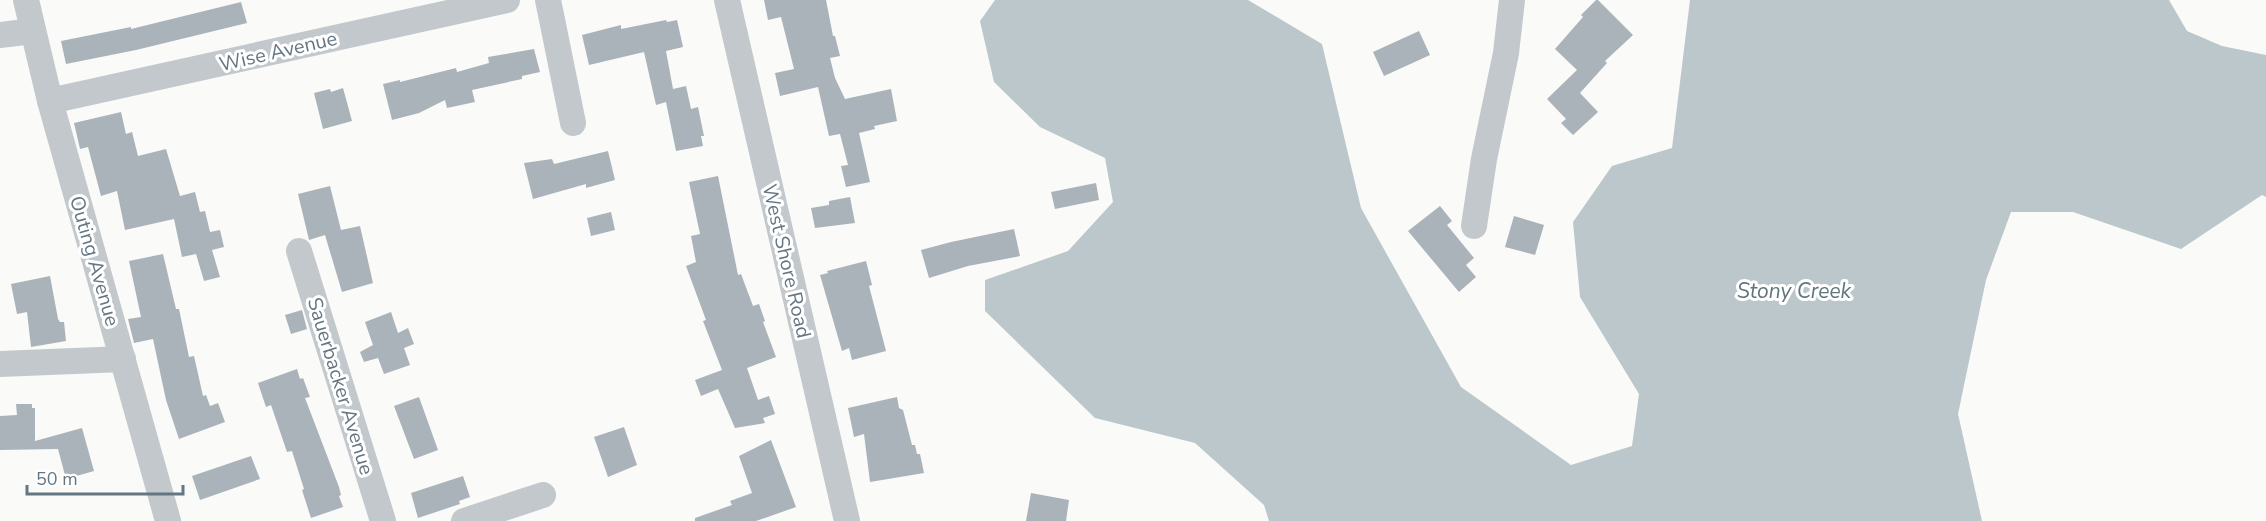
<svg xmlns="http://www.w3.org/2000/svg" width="2266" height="521" font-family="'Nunito Sans',sans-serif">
<rect width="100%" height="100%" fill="#fafaf8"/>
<!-- water -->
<path fill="#bbc7cb" d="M995 0H1248L1322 44 1361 208 1461 387 1571 465 1632 446 1639 394 1580 297 1573 222 1612 166 1672 148 1690 0H2169L2187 31 2222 46 2266 55V197L2262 195 2181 249 2073 212H2011L1986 280 1958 414 1982 521H1269L1264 505 1195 443 1095 418 985 311V280L1068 251 1113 202 1105 158 1040 127 994 82 980 21Z"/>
<!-- building -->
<g fill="#aab3b9">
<path d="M764 0H826L833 36H835L840 56 830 58 835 78 845 99 891 89 897 121 874 126 875 129 859 133 870 182 846 187 841 166 848 165 840 134 829 136 818 87 780 96 775 73 794 69 781 17 768 20Z"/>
<path d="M1596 0H1598L1633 35 1605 61 1607 63 1580 93 1598 112 1573 135 1561 123 1566 119 1547 99 1577 70 1555 49 1583 17 1581 15Z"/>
<path d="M241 2 247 23 136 50 66 64 61 41 131 27V29Z"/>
<path d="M666 20 667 22 677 20 683 47 666 51 673 89 686 86 691 109 698 107 704 136H701L703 146 676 151 666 102 656 105 644 52 589 65 582 35 621 25V29Z"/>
<path d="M1419 31 1430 55 1384 76 1373 52Z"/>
<path d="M534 49 540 72 522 76V79L472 90 475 102 447 108 445 100 419 113 392 120 383 84 400 80V82L456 68 457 72 489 63 488 57Z"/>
<path d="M343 88 352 121 323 129 314 93 330 89 331 92Z"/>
<path d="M121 112 126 134 132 132 138 156 166 149 180 196 195 192 200 212 205 211 210 232 220 230 224 247 212 250 220 277 204 281 196 254 182 257 174 219 125 230 117 191 101 196 88 147 80 149 74 123Z"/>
<path d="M608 151 615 180 586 188V184L533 199 524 163 552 159 554 164Z"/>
<path d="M718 176 738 275 741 274 753 306 759 304 765 321 763 322 776 357 747 368 758 400 769 396 775 414 763 418 765 423 735 428 718 389 701 396 695 380 722 370 703 321 706 320 686 266 696 262 691 236 700 234 689 182Z"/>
<path d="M1096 183 1099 200 1055 209 1051 192Z"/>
<path d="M330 186 341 230 360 226 373 283 342 292 325 235 309 240 298 194Z"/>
<path d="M850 197 855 223 815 228 811 208 829 205V201Z"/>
<path d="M1440 206 1452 221 1447 225 1474 258 1466 265 1476 277 1459 292 1408 231Z"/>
<path d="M611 212 615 230 591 236 587 218Z"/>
<path d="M1514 216 1544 225 1535 255 1505 247Z"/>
<path d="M1014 229 1020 256 968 266 929 278 921 250 951 242Z"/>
<path d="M163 254 176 309H179L189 357 194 356 203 396 206 395 210 406 218 403 225 422 179 439 166 400 153 339 134 343 128 319 141 317 129 261Z"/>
<path d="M866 261 872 285 869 286 886 351 852 360 849 348 842 351 820 275 828 273 827 271Z"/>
<path d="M50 276 58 319 60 322H64L66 341 31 347 27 312 17 314 11 284Z"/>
<path d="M302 310 307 329 291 334 285 315Z"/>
<path d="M391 312 398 333 408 328 414 344 404 348 410 365 384 374 378 358 364 362 360 352 373 345 365 322Z"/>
<path d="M297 369 300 379 303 378 310 397 305 398 339 487 341 495 339 496 343 507 311 518 302 490 304 489 292 451 287 452 271 405 266 407 258 383Z"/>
<path d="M419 397 438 450 414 459 394 406Z"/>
<path d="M897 397 899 408 903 410 912 445H915L917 454H920L924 473 870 482 864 434 854 437 848 408Z"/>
<path d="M16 404H32V408H35V441L82 428 94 471 66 479 58 449 0 450V416L17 415Z"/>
<path d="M624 427 637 465 608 477 594 437Z"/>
<path d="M771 440 796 507 756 521H695V518L732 505 730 501 752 493 739 456Z"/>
<path d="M251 456 260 479 200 500 192 476Z"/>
<path d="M463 476 470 497 459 501 460 504 418 518 411 493Z"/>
<path d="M1031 493 1069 500 1066 521H1026Z"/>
</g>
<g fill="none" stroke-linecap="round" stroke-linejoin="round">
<!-- minor -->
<g stroke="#c3c8cc" stroke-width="26">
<path d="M26 0 50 101 168 521"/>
<path d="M548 0 573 123"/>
<path d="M727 0 847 521"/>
<path d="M0 35 33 31"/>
<path d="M50 101 507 0"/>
<path d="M1474 226 1484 159 1506 53 1512 0"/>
<path d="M299 251 383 521"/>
<path d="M0 364 123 359"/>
<path d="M464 521 543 495"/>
</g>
</g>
<g text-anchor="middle" stroke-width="6" stroke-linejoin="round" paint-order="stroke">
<!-- street labels -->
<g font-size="20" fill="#657683" stroke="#fff">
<text transform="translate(278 51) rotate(-13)" y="7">Wise Avenue</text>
<text transform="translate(95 261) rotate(74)" y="7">Outing Avenue</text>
<text transform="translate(787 261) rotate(77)" y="7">West Shore Road</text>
<text transform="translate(341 386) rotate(73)" y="7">Sauerbacker Avenue</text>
</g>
<!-- water labels -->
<g font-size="21" font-style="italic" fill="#60757c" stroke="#fff">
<text x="1794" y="298">Stony Creek</text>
</g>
</g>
<!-- scale -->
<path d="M27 485v9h156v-9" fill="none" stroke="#657683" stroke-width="3"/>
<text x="36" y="485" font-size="18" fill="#657683" stroke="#ffffff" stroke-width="4.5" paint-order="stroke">50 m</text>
</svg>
